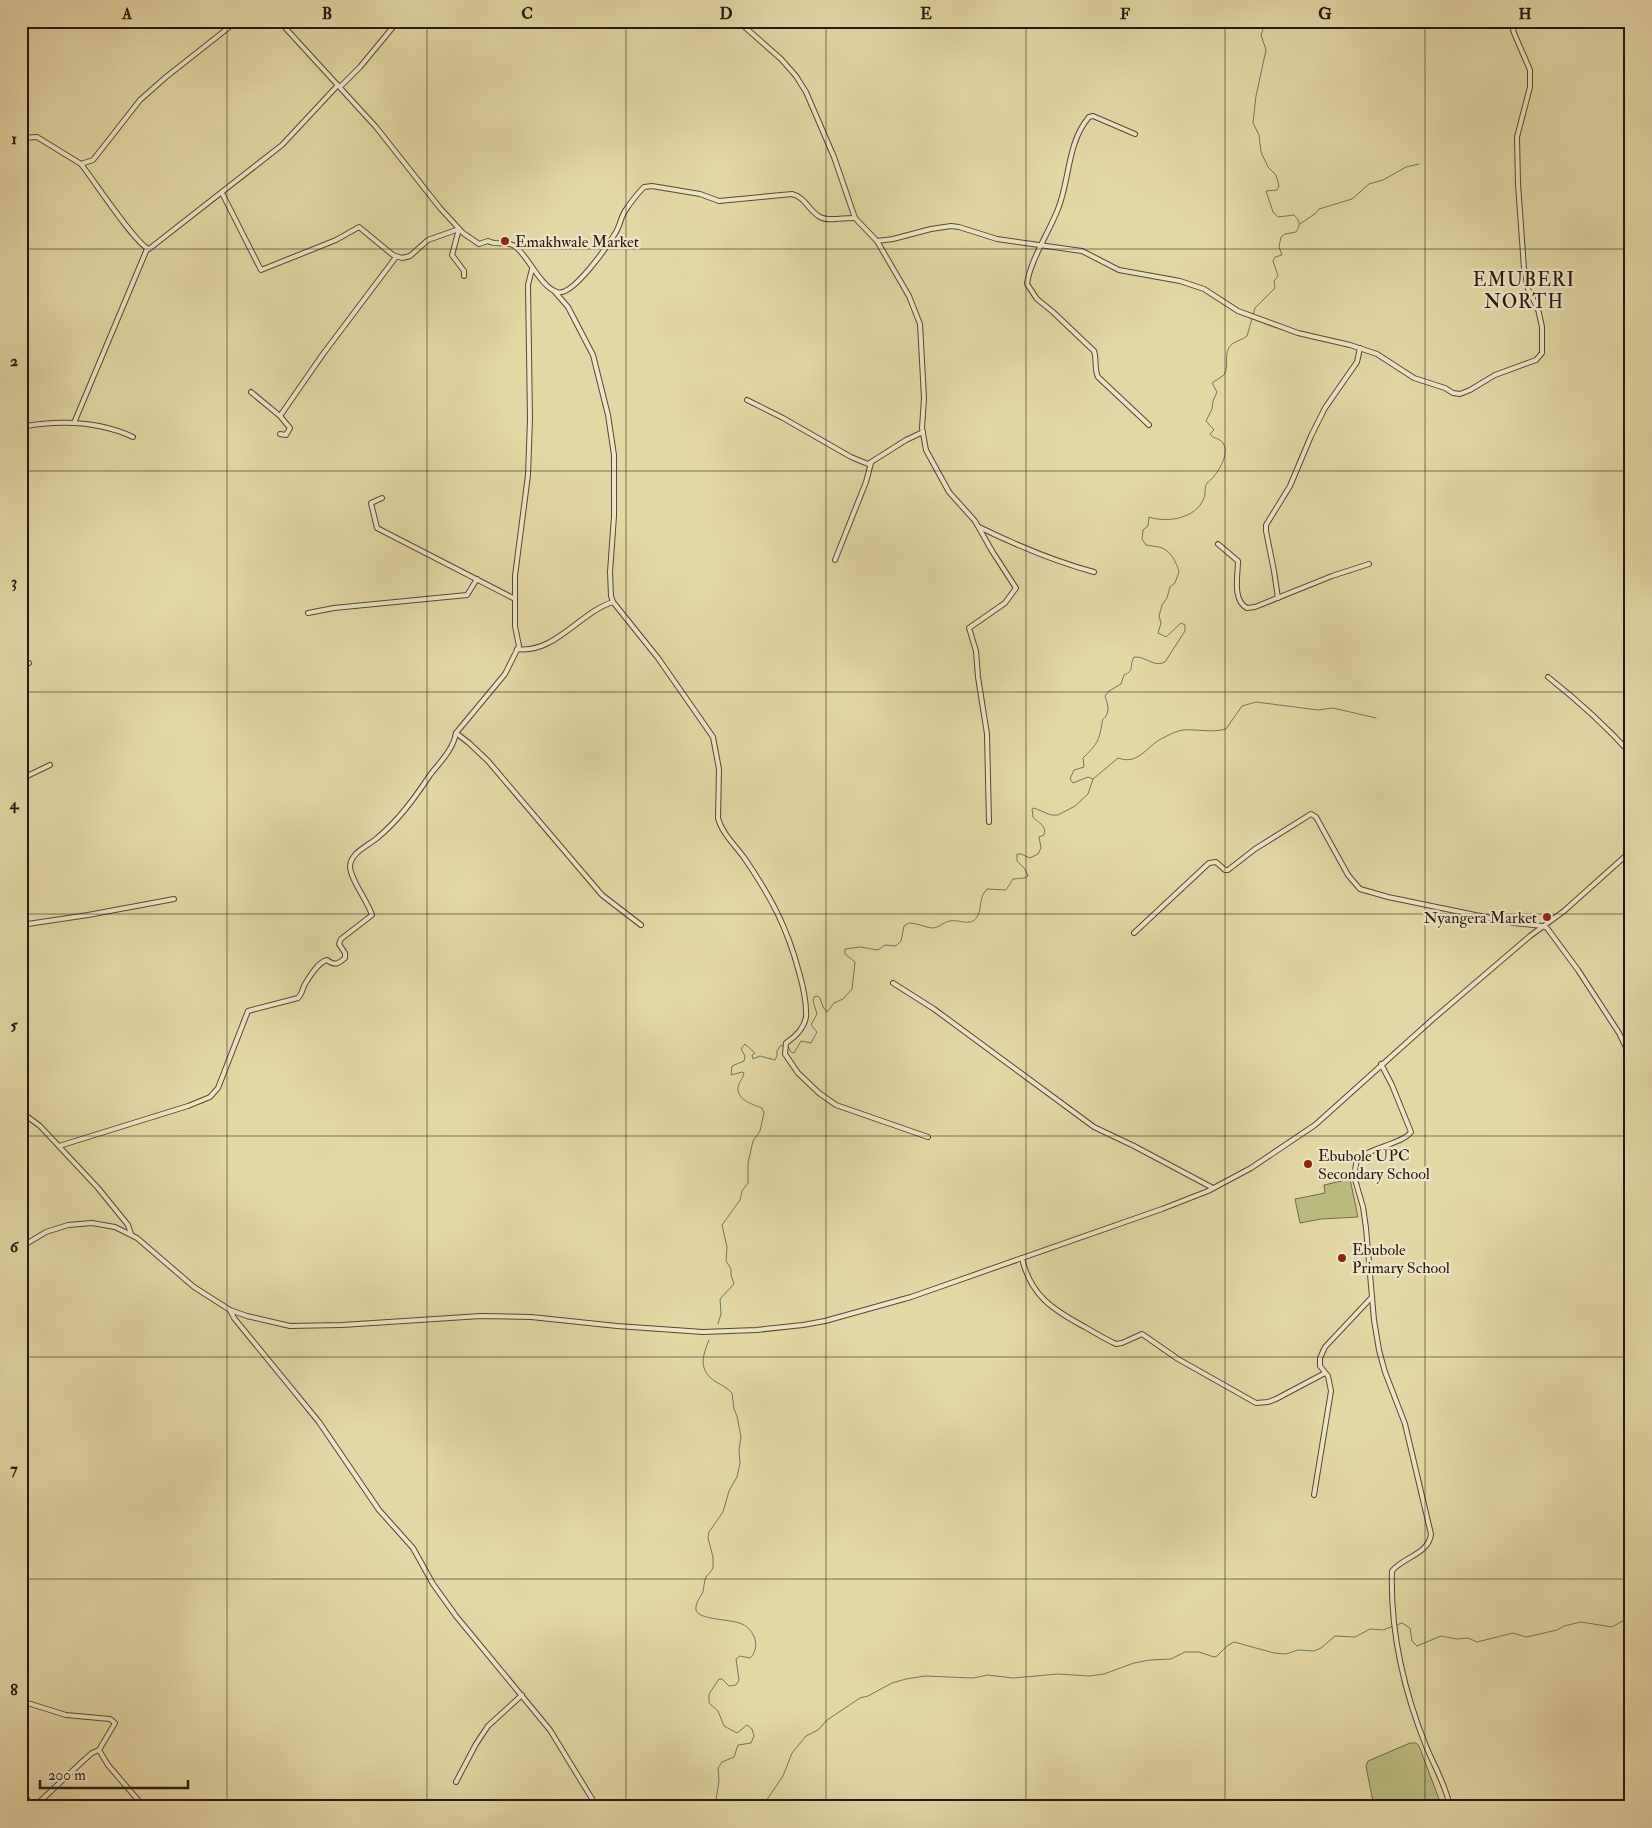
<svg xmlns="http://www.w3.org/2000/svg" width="1652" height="1828" font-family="'IM FELL Double Pica',serif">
<rect width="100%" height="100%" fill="#e4d7a6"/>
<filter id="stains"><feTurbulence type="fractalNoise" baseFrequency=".004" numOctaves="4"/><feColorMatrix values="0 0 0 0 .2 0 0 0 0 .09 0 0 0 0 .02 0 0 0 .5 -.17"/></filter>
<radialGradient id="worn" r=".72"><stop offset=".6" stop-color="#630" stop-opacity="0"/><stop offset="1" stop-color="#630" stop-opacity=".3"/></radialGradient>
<!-- green -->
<g fill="#bcbc81" stroke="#726a49">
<path d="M1350 1179 1358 1217 1321 1219 1300 1223 1295 1199 1325 1193 1324 1185Z"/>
<path d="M1410 1743H1416L1419 1746 1442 1807H1374L1366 1766 1368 1761Z"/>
</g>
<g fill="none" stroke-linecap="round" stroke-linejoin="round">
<!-- stream -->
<g stroke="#6a7967" stroke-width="1">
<path d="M1300 224 1316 213 1319 209 1352 199 1369 184 1383 180 1406 167 1419 164"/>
<path d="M1093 779 1088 777 1073 783 1070 779 1074 770 1084 767 1083 758C1097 744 1099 742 1102 723 1103 716 1103 721 1106 716 1110 709 1107 703 1105 696L1109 691 1121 684 1124 675C1135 671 1129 665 1134 657 1146 656 1154 668 1165 662L1185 631V625L1181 623 1166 637 1158 633 1161 623 1159 616 1162 605 1167 598 1170 587 1175 583 1179 572C1177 563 1170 549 1159 547 1155 546 1150 546 1146 545L1142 539 1143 530 1148 526 1149 517C1167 523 1196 519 1204 498 1206 493 1204 488 1207 483 1216 477 1231 454 1223 443 1220 438 1213 439 1210 434L1214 430 1206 421 1212 409 1213 401 1217 392 1212 383 1224 375C1230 365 1222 353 1232 344 1236 341 1242 340 1247 336L1255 308 1275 288 1274 281 1278 276 1273 261 1275 257 1282 255 1279 247 1281 237 1285 234 1296 232C1301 225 1300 221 1294 215L1278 217 1273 212 1266 191 1277 190 1279 186 1276 175 1268 167 1261 152 1259 135 1253 123 1256 96 1266 50 1261 35 1266 21"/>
<path d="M718 1324 721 1314 720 1299 734 1284 731 1275V1269L726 1261 727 1247 722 1225 740 1200 742 1191 748 1183V1163L753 1141 760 1131 764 1113 762 1108C754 1105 737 1100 738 1088 738 1083 743 1079 744 1073L742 1072 731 1075 732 1066 744 1061 745 1056 741 1049 745 1044 755 1053 752 1055 753 1059 760 1056 775 1060 777 1056V1051L780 1046 787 1045 791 1052 794 1053 801 1041 811 1043 817 1032 811 1025 817 1014 813 1001 814 997 817 996 820 998 823 1007 827 1012 834 1003 843 999 852 989 855 962 845 954V949L860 947 878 950 885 945 896 946 901 941 904 926 909 923C917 923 924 927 932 928 939 928 943 922 950 921 959 919 973 928 978 915 982 906 979 897 987 889L1006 890 1013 879 1024 878 1028 876 1025 869 1017 861V854H1021L1030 858 1038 854 1041 848 1039 837 1044 835C1047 825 1038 823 1033 817L1032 809 1034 808 1051 815H1058L1075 806 1088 794 1093 779 1118 758C1140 766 1147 744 1165 737 1170 734 1177 731 1183 730 1198 729 1212 733 1226 729L1242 706 1256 702 1318 710 1333 708 1376 718"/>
<path d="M709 1340C702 1357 698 1370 716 1382 722 1385 727 1388 732 1393L734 1409 737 1416 741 1437 739 1450 740 1463 737 1477 729 1491 723 1512 709 1532 708 1538 713 1557V1568C711 1572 708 1574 706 1577 704 1582 704 1587 703 1592 700 1598 695 1603 696 1610 698 1620 732 1619 742 1624 755 1630 761 1648 750 1658L740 1656 736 1659 739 1680 736 1685 729 1686 722 1679H719L709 1694V1703L718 1711 724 1726 737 1733 747 1725 752 1729 754 1736 751 1743 738 1745 734 1757 722 1762 718 1768 719 1780 715 1807"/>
<path d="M760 1807 766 1801 783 1776 792 1753 806 1736 818 1730 827 1720 860 1698 868 1696 892 1683 906 1679 925 1676 973 1678 988 1675 1013 1678 1058 1674 1089 1676 1104 1674 1134 1663 1150 1660 1171 1659 1185 1652H1199L1214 1657 1217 1656 1227 1646 1234 1642 1274 1653 1286 1654 1298 1650 1314 1651 1321 1648 1335 1636 1355 1637 1370 1629 1383 1630 1402 1623 1410 1628 1412 1641 1417 1646 1441 1636 1457 1639 1468 1638 1477 1642 1513 1633 1526 1637 1531 1636 1557 1630 1564 1626 1581 1622 1612 1627 1631 1616"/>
</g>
<defs>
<g id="minor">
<path d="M279 21 376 127 440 208 463 233 479 244 488 241C496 246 508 240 516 247 529 258 541 287 557 292 572 298 609 244 616 232 620 225 621 217 625 211 631 202 637 194 644 187L652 186 700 194 719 201 792 194C805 197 809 211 820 217 829 222 845 217 855 218L877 241 893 239 931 229 951 226 959 227 997 239 1082 251 1119 270 1180 281 1204 289 1238 311 1298 333 1350 345 1377 354 1414 378 1445 388 1453 393 1460 394 1470 390 1495 375 1536 360 1542 353V327L1538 309 1528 289 1524 268 1518 184 1517 137 1530 87V70L1514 33 1511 21"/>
<path d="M738 21 781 59 796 76 806 92 834 157 855 218"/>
<path d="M340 87 360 67 398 21"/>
<path d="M1135 134 1093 116 1089 117C1067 143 1070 179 1058 209 1049 232 1030 261 1027 284L1037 299 1053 312 1094 351C1097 360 1094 369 1098 377L1149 425"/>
<path d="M21 138 37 137 81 164 93 160 140 100 166 77 237 21"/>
<path d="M81 164C93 179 136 245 149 249L282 145 338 85"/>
<path d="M222 193 261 270 336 240 359 227 393 255 402 258 410 256 428 240 459 229"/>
<path d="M459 229 452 255 464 271V276"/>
<path d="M877 241 909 296 920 324 924 398 922 428 926 450 949 492 975 521 992 551 1016 588 1005 603 969 628 976 651 978 677 987 734 989 822"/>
<path d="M532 269 528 285 530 419 528 475 515 576V626L519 646 505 674 456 733 469 743 488 761 602 895 641 925"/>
<path d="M555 292 568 307 593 355 608 415 614 455V516L610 572 611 596 613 602 658 658 713 737 719 769 718 818C722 834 736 846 745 859 771 897 787 927 799 972 803 986 807 1002 806 1017 804 1029 795 1037 786 1043L785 1054 798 1073 819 1093 836 1105 928 1137"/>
<path d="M251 392 280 416 323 354 396 257"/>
<path d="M747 400 783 418 851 457 868 464 906 440 923 432"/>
<path d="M74 423 147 249"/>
<path d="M21 427C59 420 98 421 133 437"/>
<path d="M280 434 286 435 290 428 280 416"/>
<path d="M382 498 371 503 377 528 515 599"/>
<path d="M979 527C1018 546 1053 561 1094 572"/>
<path d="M1218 544 1238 561C1238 575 1232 600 1247 608L1255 607 1332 576 1369 564"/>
<path d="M835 560 866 482 871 463"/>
<path d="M1278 598 1274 571 1266 531V525L1290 486 1311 436 1325 408 1357 362 1360 348"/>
<path d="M308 613 334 608 467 595 477 579"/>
<path d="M517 649C555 654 580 612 613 602"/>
<path d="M21 665 29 663"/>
<path d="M1548 677C1577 700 1606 726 1631 754"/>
<path d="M21 779 50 765"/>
<path d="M21 925 88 915 174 899"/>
<path d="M1134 933 1209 863 1216 862 1225 870H1228L1255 849 1311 814 1316 817 1348 875 1360 889 1388 897 1514 923 1542 926 1547 928 1578 970 1619 1033 1631 1058"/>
<path d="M893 983 934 1009 1094 1127 1134 1146 1213 1188"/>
<path d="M1381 1064 1392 1085 1411 1132C1404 1143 1370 1148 1357 1159L1354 1176 1363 1207 1366 1228 1374 1320 1379 1350 1385 1372 1405 1424 1431 1534C1429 1554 1403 1557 1392 1571 1390 1631 1404 1691 1426 1746 1434 1766 1446 1785 1450 1807"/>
<path d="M21 1112 40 1126 98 1188 128 1225 131 1234"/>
<path d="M59 1146 188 1106 210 1097 218 1088 248 1011 298 998C303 993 302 989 305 984 310 976 318 962 327 960 335 966 338 964 345 958V953L339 944 341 939 372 915C367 900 350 879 350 866 351 853 367 846 376 839 398 821 414 799 430 775 440 762 453 750 456 733"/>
<path d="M21 1247 46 1232 68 1225 92 1223 115 1227 137 1238 194 1287 230 1310 247 1316 290 1326 342 1325 481 1316 531 1317 617 1326 703 1332 756 1330 803 1325 825 1321 911 1297 1162 1209 1208 1191 1251 1168 1315 1125 1433 1019 1530 936 1564 911 1631 851"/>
<path d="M1022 1258C1030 1295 1053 1310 1085 1327 1095 1333 1105 1339 1116 1344L1122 1343 1142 1334 1178 1359 1256 1403 1268 1402 1276 1399 1325 1373"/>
<path d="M230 1310 234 1318 319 1422 379 1510 413 1548 433 1584 456 1616 550 1730 597 1807"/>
<path d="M1314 1495 1331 1391 1328 1376 1320 1366V1358L1325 1347 1372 1297"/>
<path d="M21 1701 66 1715 110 1719 115 1723 99 1750 92 1753 83 1761 34 1807"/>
<path d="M99 1750 108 1765 144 1807"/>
<path d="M456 1782 476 1744 488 1726 522 1695"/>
<path d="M21 1787 31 1807"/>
</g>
</defs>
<!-- minor casing -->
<use href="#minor" stroke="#564836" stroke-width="6"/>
<!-- minor -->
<use href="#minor" stroke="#ede5c5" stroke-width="4"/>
</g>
<!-- grid -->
<path fill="none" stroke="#271811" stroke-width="1" stroke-opacity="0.55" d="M227 21V1807M427 21V1807M626 21V1807M826 21V1807M1026 21V1807M1225 21V1807M1425 21V1807M21 249H1631M21 471H1631M21 692H1631M21 914H1631M21 1136H1631M21 1357H1631M21 1579H1631"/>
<!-- markers -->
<g fill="#8f2418" stroke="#ede5c5" stroke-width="2">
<circle cx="505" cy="241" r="5"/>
<circle cx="1547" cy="917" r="5"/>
<circle cx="1308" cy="1164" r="5"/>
<circle cx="1342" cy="1258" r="5"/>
</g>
<g text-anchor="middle" stroke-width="4.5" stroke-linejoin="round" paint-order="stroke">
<!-- poi labels -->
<g font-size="16" fill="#271811" stroke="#ede5c5" text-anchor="start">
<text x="515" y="247">Emakhwale Market</text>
<text x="1537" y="923" text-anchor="end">Nyangera Market</text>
<text x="1318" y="1161">Ebubole UPC<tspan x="1318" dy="18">Secondary School</tspan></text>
<text x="1352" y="1255">Ebubole<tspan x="1352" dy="18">Primary School</tspan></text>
</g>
<!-- quarter labels -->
<g font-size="19" letter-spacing="1" fill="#271811" stroke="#ede5c5">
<text x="1524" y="286">EMUBERI<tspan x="1524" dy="22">NORTH</tspan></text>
</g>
</g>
<!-- margin -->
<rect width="1652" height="1828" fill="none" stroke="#e4d7a6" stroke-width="55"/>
<!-- scale -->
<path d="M40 1780v8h148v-8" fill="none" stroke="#271811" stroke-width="2.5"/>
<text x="48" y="1780" font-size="15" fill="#271811" stroke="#ede5c5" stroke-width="4" paint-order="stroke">200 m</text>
<rect x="28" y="28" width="1596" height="1772" fill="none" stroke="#271811" stroke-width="2"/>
<g font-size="16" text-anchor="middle" font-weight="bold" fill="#271811">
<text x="127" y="19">A</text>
<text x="327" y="19">B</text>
<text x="527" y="19">C</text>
<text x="726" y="19">D</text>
<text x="926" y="19">E</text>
<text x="1125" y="19">F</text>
<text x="1325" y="19">G</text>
<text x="1525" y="19">H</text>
<text x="14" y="144">1</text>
<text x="14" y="366">2</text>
<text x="14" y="587">3</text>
<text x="14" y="809">4</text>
<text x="14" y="1030">5</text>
<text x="14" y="1252">6</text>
<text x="14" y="1474">7</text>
<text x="14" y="1695">8</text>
</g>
<rect width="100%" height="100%" filter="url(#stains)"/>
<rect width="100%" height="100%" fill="url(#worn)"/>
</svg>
